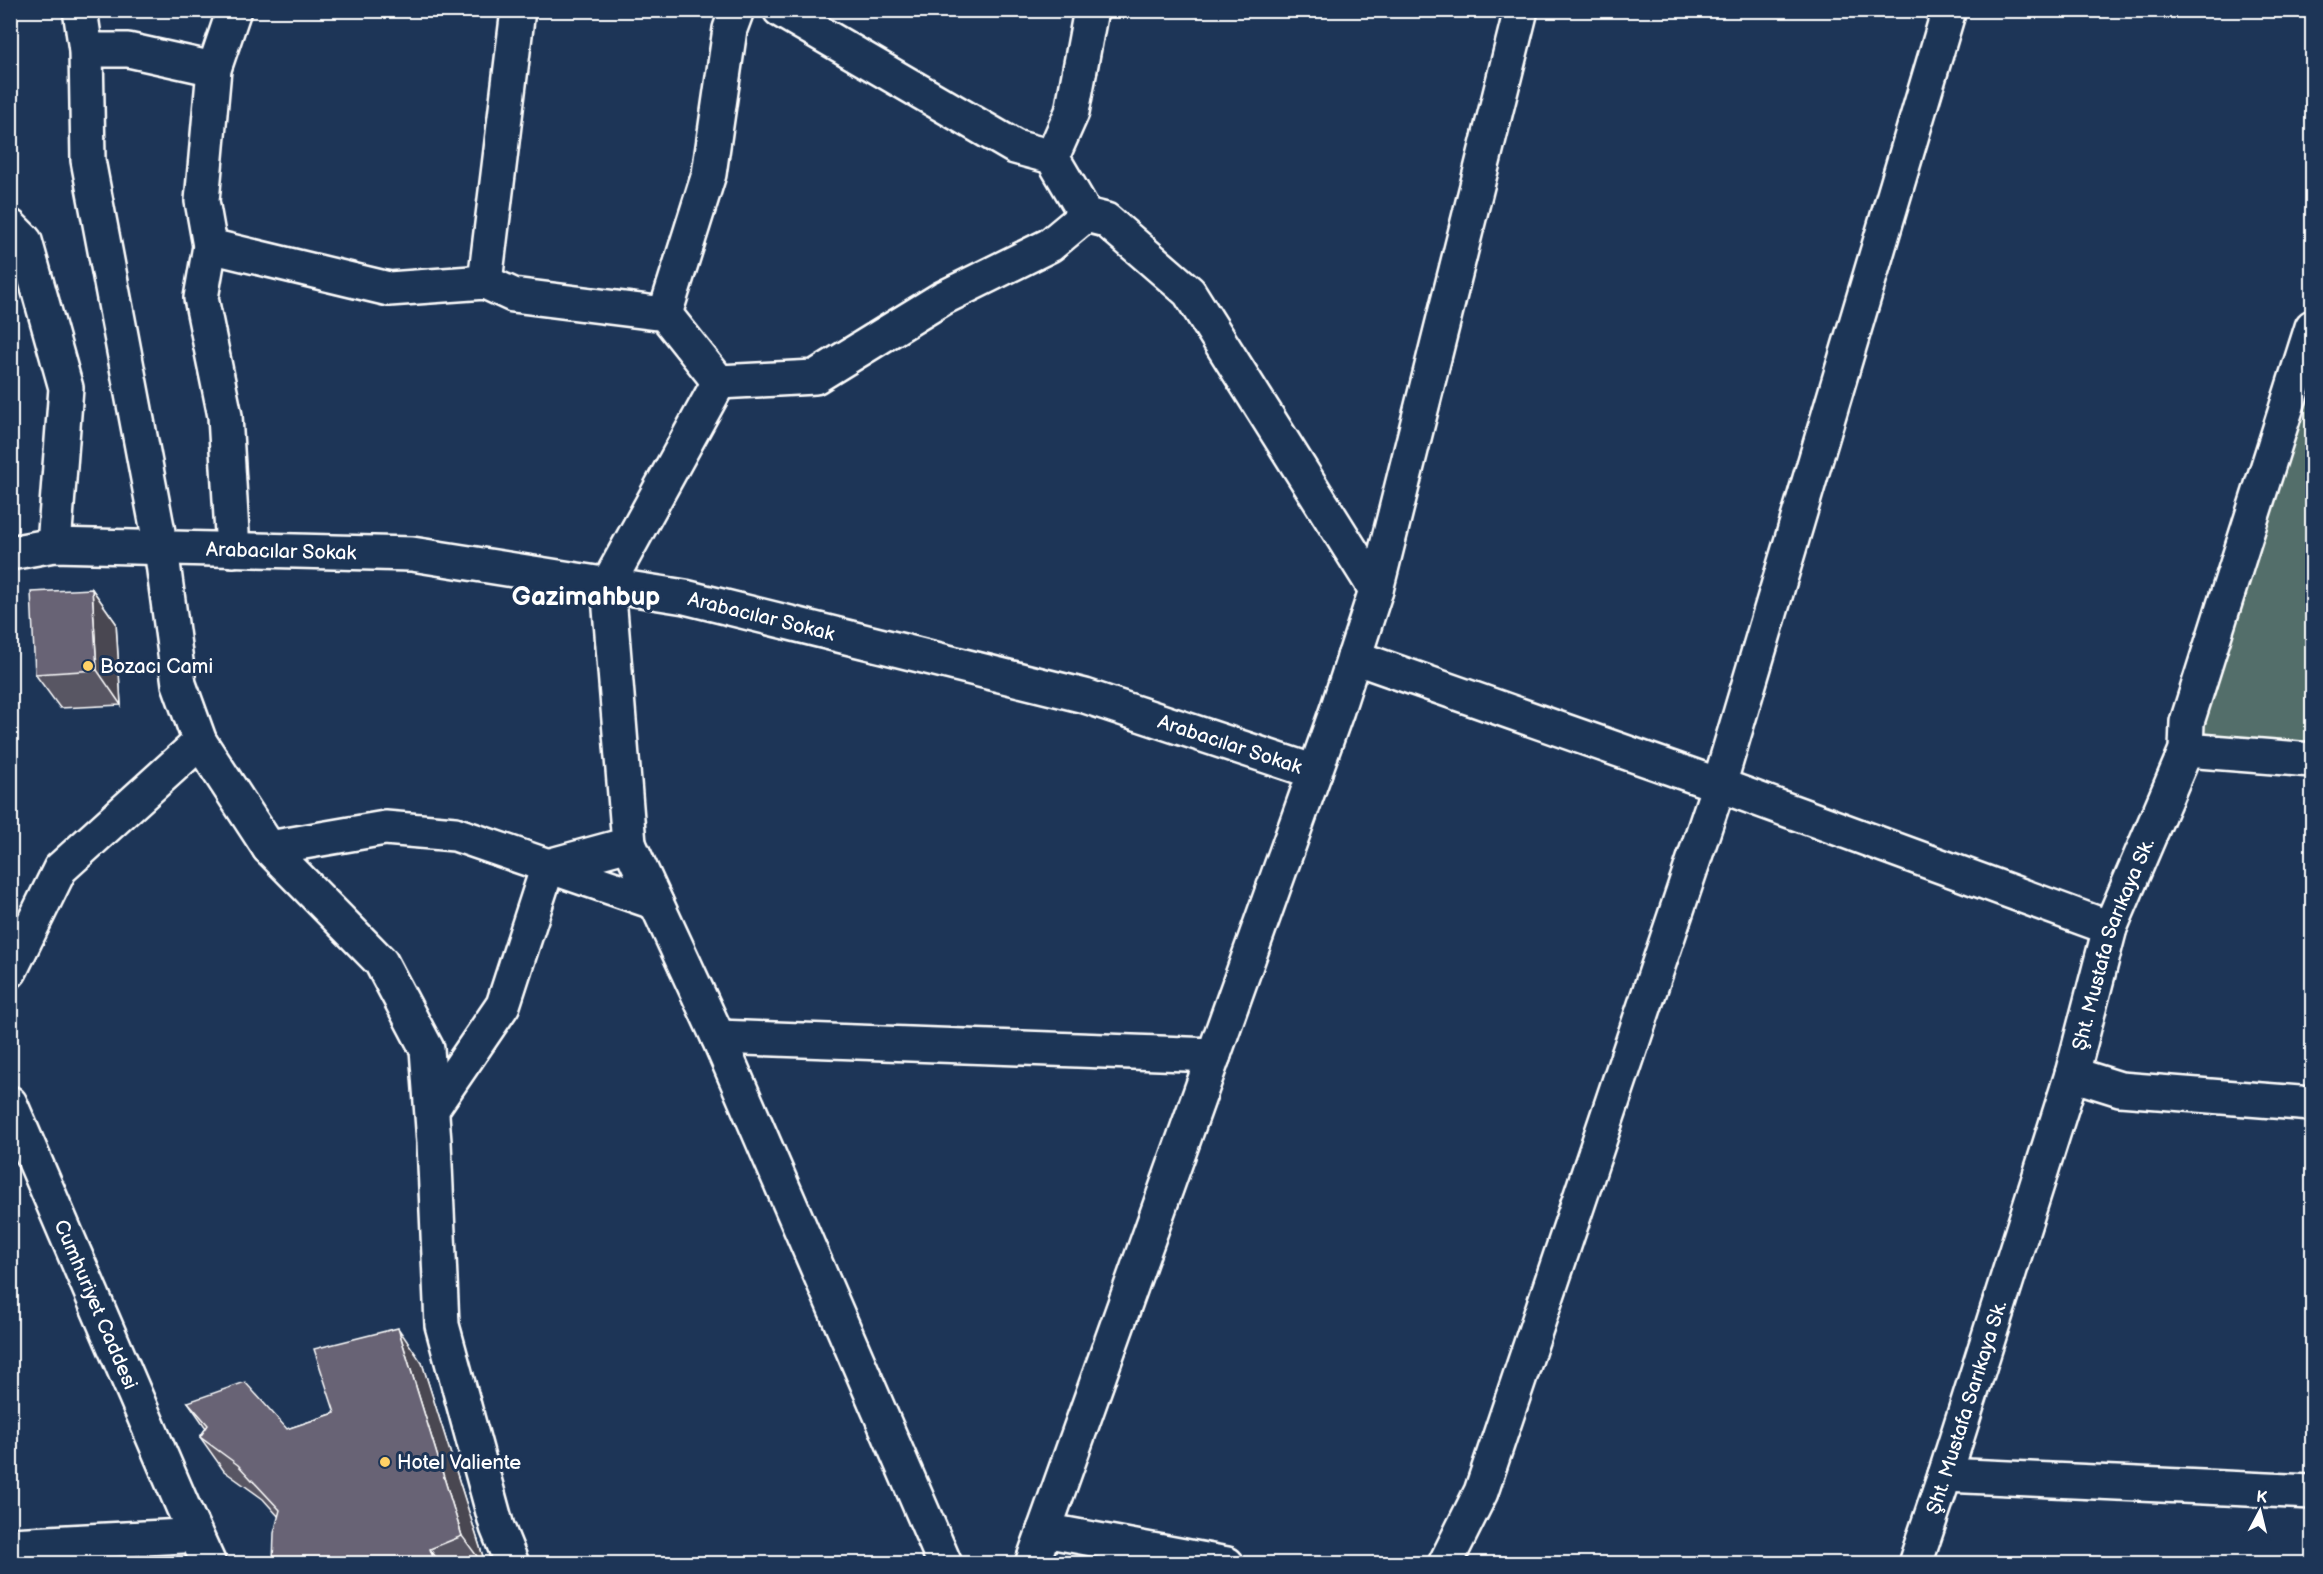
<svg xmlns="http://www.w3.org/2000/svg" width="2323" height="1574" font-family="'Balsamiq Sans',sans-serif">
<rect width="100%" height="100%" fill="#1d3557"/>
<filter id="ink" filterUnits="userSpaceOnUse"><feTurbulence type="fractalNoise" baseFrequency=".0167" numOctaves="2"/><feDisplacementMap in="SourceGraphic" scale="12" xChannelSelector="R" yChannelSelector="G"/><feConvolveMatrix kernelMatrix="1 2 1 2 8 2 1 2 1" color-interpolation-filters="sRGB"/></filter>
<g filter="url(#ink)">
<!-- green -->
<path fill="#526e6b" stroke="#a8b6b5" stroke-width="1.5" d="M2312 389V741L2198 738 2274 498Z"/>
<g fill="none" stroke-linecap="round" stroke-linejoin="round">
<defs>
<g id="minor">
<path d="M80 10 86 50 88 160 161 548 179 684 200 742 269 848 381 962 427 1049 434 1142 442 1325 497 1527 512 1564"/>
<path d="M780 10 1015 147 1052 157 1086 215 1106 220 1189 292 1376 590"/>
<path d="M86 50H128L214 69"/>
<path d="M1052 157 1072 112 1091 10"/>
<path d="M10 226 25 241 66 388 54 545"/>
<path d="M210 246 389 289 485 282 513 295 665 314 719 382 815 377 943 298 1050 245 1086 215"/>
<path d="M485 282 518 10"/>
<path d="M665 314 709 174 730 29 737 10"/>
<path d="M233 550 225 416 201 298 210 246 202 201 214 69 234 10"/>
<path id="s1" d="M10 553 54 545 412 554 685 597 1085 696 1315 772"/>
<path d="M1354 657 1719 785 2110 928"/>
<path d="M2186 750 2312 760"/>
<path d="M629 844 718 1037 945 1564"/>
<path d="M269 848 385 828 455 834 656 903"/>
<path d="M10 971 60 869 200 742"/>
<path d="M718 1037 1214 1055"/>
<path d="M2072 1074 2120 1089 2312 1104"/>
<path d="M432 1109 503 1005 548 866 629 844 608 584 719 382"/>
<path d="M1945 1475 2312 1492"/>
<path d="M1044 1530 1227 1564"/>
<path d="M10 1545 183 1536"/>
<path d="M1032 1564 1337 710 1376 590 1521 10"/>
<path d="M1445 1564 1481 1492 1719 785 1949 10"/>
<path id="s2" d="M1915 1564 1945 1475 2072 1074 2110 928 2186 750 2187 722 2312 327"/>
</g>
<g id="secondary">
<path id="s3" d="M10 1103 183 1507 209 1564"/>
</g>
</defs>
<!-- minor casing -->
<use href="#minor" stroke="#fff" stroke-width="38"/>
<!-- secondary casing -->
<use href="#secondary" stroke="#fff" stroke-width="38"/>
<!-- minor -->
<use href="#minor" stroke="#1d3557" stroke-width="33"/>
<!-- secondary -->
<use href="#secondary" stroke="#1d3557" stroke-width="33"/>
</g>
<!-- wall -->
<g fill="#595664" stroke="#fff" stroke-width="1.5">
<path d="M92 589 116 623 121 705 60 708 35 674Z"/>
<path d="M422 1363 485 1563H273L279 1517 263 1499 224 1471 200 1437 206 1428 188 1402 287 1429 335 1413Z"/>
</g>
<!-- shaded-wall -->
<g fill="#494651" stroke="#fff" stroke-width="1.5">
<path d="M92 589 116 623 121 705 97 670Z"/>
<path d="M398 1328 422 1363 485 1563H482L462 1536Z"/>
<path d="M430 1549 440 1563H435Z"/>
</g>
<!-- building -->
<g fill="#686474" stroke="#fff" stroke-width="1.5">
<path d="M92 589 97 670 35 674 31 592Z"/>
<path d="M398 1328 462 1536 430 1549 435 1563H273L274 1533 280 1510 238 1465 200 1437 208 1425 188 1402 245 1382 287 1429 335 1413 314 1349Z"/>
</g>
</g>
<!-- markers -->
<g fill="#ffd166" stroke="#1d3557" stroke-width="2">
<circle cx="88" cy="666" r="6"/>
<circle cx="385" cy="1462" r="6"/>
</g>
<g text-anchor="middle" stroke-width="6" stroke-linejoin="round" paint-order="stroke">
<!-- street labels -->
<g font-size="20" fill="#fff" stroke="#1d3557">
<text dy="7" stroke="none"><textPath href="#s1" startOffset="272">Arabacılar Sokak</textPath></text>
<text dy="7" stroke="none"><textPath href="#s1" startOffset="758">Arabacılar Sokak</textPath></text>
<text dy="7" stroke="none"><textPath href="#s1" startOffset="1244">Arabacılar Sokak</textPath></text>
<text dy="7" stroke="none"><textPath href="#s2" startOffset="651">Şht. Mustafa Sarıkaya Sk.</textPath></text>
<text dy="7" stroke="none"><textPath href="#s3" startOffset="219">Cumhuriyet Caddesi</textPath></text>
<text dy="7" stroke="none"><textPath href="#s2" startOffset="165">Şht. Mustafa Sarıkaya Sk.</textPath></text>
</g>
<!-- poi labels -->
<g font-size="20" fill="#fff" stroke="#1d3557" text-anchor="start">
<text x="100" y="673">Bozacı Cami</text>
<text x="397" y="1469">Hotel Valiente</text>
</g>
<!-- district labels -->
<g font-size="26" font-weight="bold" fill="#fff" stroke="#1d3557">
<text x="586" y="605">Gazimahbup</text>
</g>
</g>
<!-- margin -->
<rect width="2323" height="1574" fill="none" stroke="#1d3557" stroke-width="36"/>
<rect x="18" y="18" width="2287" height="1538" fill="none" stroke="#fff" stroke-width="2" filter="url(#ink)"/>
<!-- north arrow -->
<g transform="translate(2260 1511) rotate(7)" stroke="#1d3557" stroke-width="4.5" paint-order="stroke">
<path d="M0-4.5L10 22L0 15L-10 22Z" fill="#ffffff"/>
<text y="-9" font-size="16" font-weight="bold" text-anchor="middle" fill="#ffffff">K</text>
</g>
</svg>
